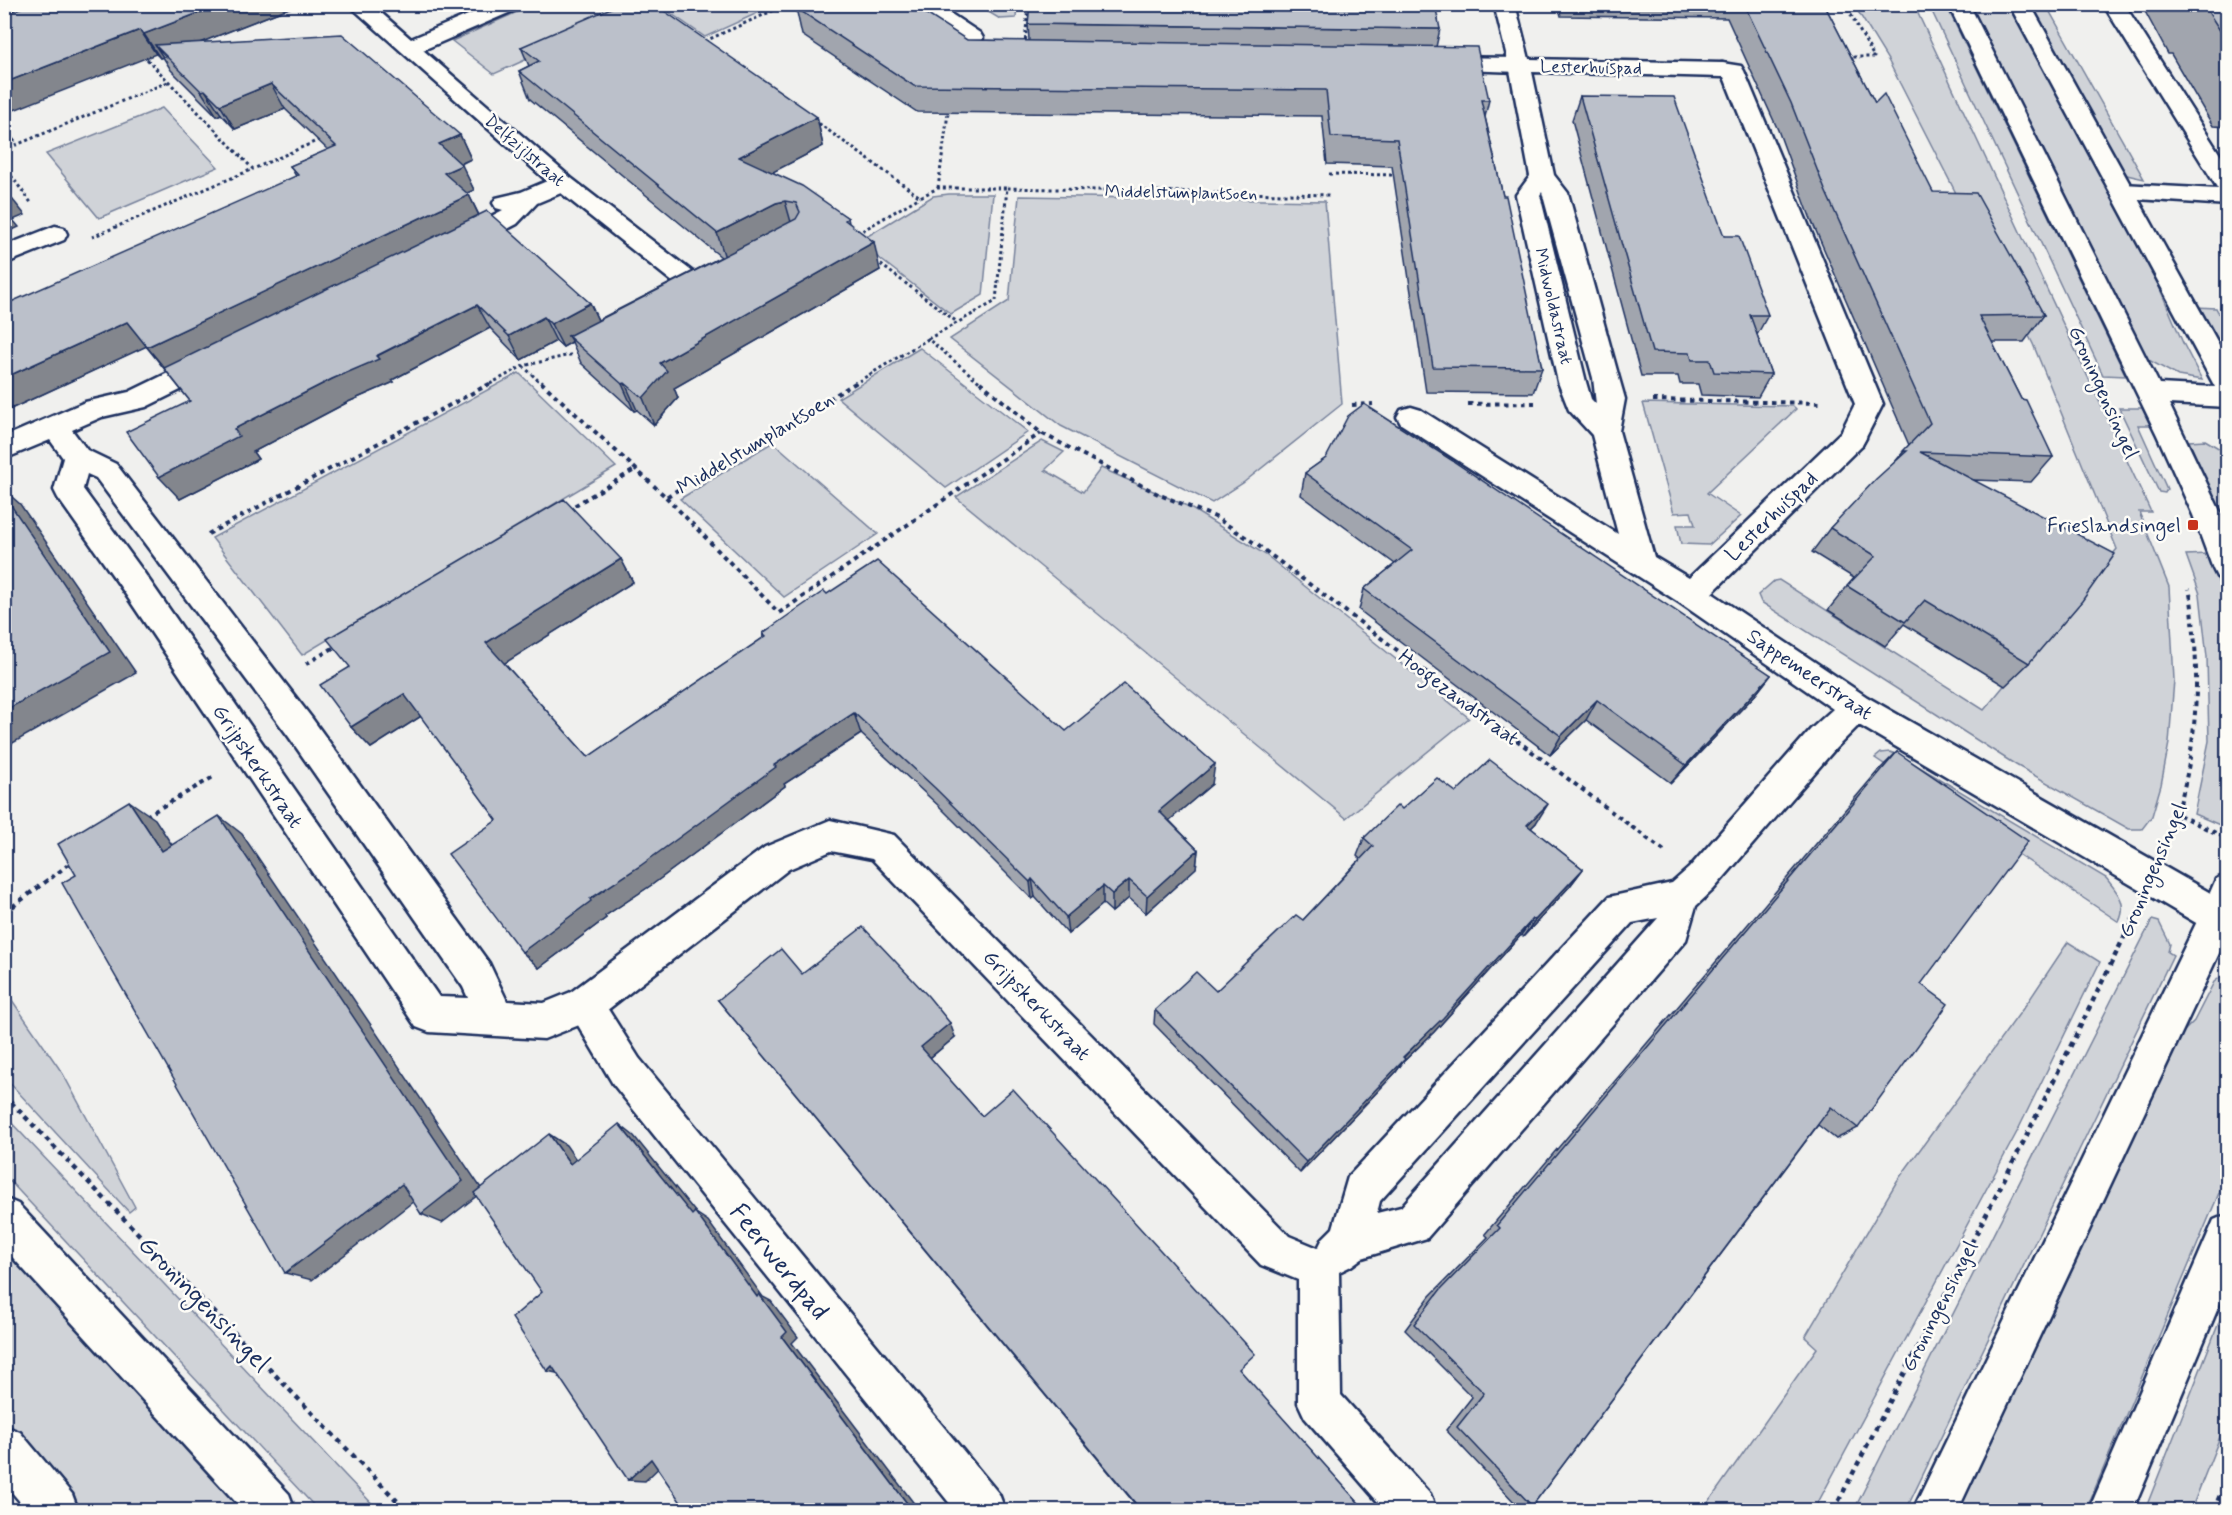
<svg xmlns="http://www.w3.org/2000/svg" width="2232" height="1515" font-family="Mynerve,sans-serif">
<rect width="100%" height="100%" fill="#f0f0ee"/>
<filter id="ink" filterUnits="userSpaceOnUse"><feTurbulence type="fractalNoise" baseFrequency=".0167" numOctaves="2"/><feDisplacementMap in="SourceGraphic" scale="12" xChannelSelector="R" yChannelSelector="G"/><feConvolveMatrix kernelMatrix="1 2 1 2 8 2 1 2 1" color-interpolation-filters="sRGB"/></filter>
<g filter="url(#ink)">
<!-- green -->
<g fill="#d0d3d8" stroke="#76819b" stroke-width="1.5">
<path d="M632 4 638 9 494 74 452 41 533 5Z"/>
<path d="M659 5H775L705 37Z"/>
<path d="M977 5H1017L1016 18 1000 19Z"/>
<path d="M1854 5H1914L2151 512H2139L2169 587 2174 680 2169 743 2161 785 2152 816 2142 829H2129L2016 765 1761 602 1758 595 1774 581 1779 580 1984 710 2117 549 2033 344 1888 60Z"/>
<path d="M1929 5H1946L2126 376 2103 375Z"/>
<path d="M1966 5H2010L2154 275 2183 343 2202 380 2178 376 2145 358Z"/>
<path d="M2029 5H2046L2144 179 2127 175 2125 172 2121 171Z"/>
<path d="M162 108 218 167 99 218 46 154Z"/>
<path d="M949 194H993L983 295 951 314 866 248V237L933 196Z"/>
<path d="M1019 196 1325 201 1342 404 1243 483 1212 503 1061 426 950 339 1009 301Z"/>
<path d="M2196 307 2216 308 2227 329V359Z"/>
<path d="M920 348 1028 432 946 488 838 398Z"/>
<path d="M519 373 616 467 302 655 212 538Z"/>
<path d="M1643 403 1793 406 1796 409 1707 493 1741 516 1709 545 1681 544 1677 525H1695L1691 512 1674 513Z"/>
<path d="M2119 408H2142L2150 425H2138L2167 489 2165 493 2159 492Z"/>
<path d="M2205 440 2227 453V528L2189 441Z"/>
<path d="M1042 441 1064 452 1045 470 1083 492 1101 468 1187 506 1266 555 1469 718 1346 818 956 497Z"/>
<path d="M773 442 878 534 784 597 680 499Z"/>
<path d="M2209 554 2223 596 2227 617 2228 816 2225 826H2222L2194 814 2209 741 2207 657 2200 594 2186 555Z"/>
<path d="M1890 752 1901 756 2106 878C2118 893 2128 903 2119 922L1875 758 1881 753Z"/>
<path d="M2152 920 2159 922 2170 944 2168 952 2173 955 1906 1510H1854Z"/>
<path d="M2068 942 2100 962 2017 1132 1814 1510H1703L1817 1348 1805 1337 1897 1181 2030 999Z"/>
<path d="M2225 974H2227V1174L2086 1510H1957L2179 1036 2194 1021 2214 982Z"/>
<path d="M5 990 63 1074 135 1207 129 1212 5 1078Z"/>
<path d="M5 1116 378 1510H318L5 1176Z"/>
<path d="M4 1244 244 1510H83L5 1418Z"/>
<path d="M2227 1302V1419L2191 1510H2145Z"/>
</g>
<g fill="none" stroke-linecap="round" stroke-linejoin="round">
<defs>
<g id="pedestrian">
<path d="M1438 57 1520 58 1528 60 1531 65 1528 70 1520 72 1430 69 1427 64 1430 59Z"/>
<path d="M1722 63 1741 66 1744 71 1883 404 1862 445 1852 448 1842 445 1838 438 1855 404 1724 77 1714 75 1711 70 1714 65Z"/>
<path d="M55 226 64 228 67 234 64 240 4 264V246Z"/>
<path d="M584 987 597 992 639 1058 999 1494 1005 1510H955L613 1084 566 1005 571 992Z"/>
</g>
<g id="minor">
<path d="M348 4H371L411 39 494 4H523L520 8 423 50 571 178 707 283 711 289 707 295 698 297 689 295 561 193 537 203 517 224 469 249 460 251 451 249 448 243 451 237 503 210 496 208 493 203 496 198 521 192 547 181Z"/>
<path d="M911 4H936L980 33 983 38 980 43 972 44 964 43Z"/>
<path d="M1494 4H1515L1529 59 1722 63 1730 65 1733 70 1730 75 1722 77 1532 72 1554 175 1568 193 1619 378 1625 399 1619 431 1654 557 1689 578 1842 431 1852 428 1862 431 1866 438 1862 445 1712 593 1867 697 2228 903V938L2215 934 1859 725 1835 749 1713 890 1696 906 1686 940 1427 1238 1362 1258 1351 1266 1339 1272 1341 1395 1430 1494 1436 1510H1385L1305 1418 1298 1403V1280L1261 1265 872 859 831 851 789 869 597 1018 544 1039 429 1032 416 1027 118 583 58 498 54 490 63 458 50 440 4 459V437L85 402 129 392 205 355 214 353 223 355 227 362 223 369 146 407 102 417 72 430 87 450 116 464 311 717 489 963 507 1001 544 1003 571 992 765 847 830 820 894 835 1289 1236 1318 1248 1323 1238 1333 1228 1348 1177 1609 897 1672 883 1689 868 1811 729 1833 709 1680 603 1401 424 1397 417 1401 410 1411 407 1421 410 1618 534 1592 435 1569 410 1558 382 1516 195 1530 176 1509 65ZM1542 192 1593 378 1596 404 1591 399 1586 382 1540 195ZM87 474 96 478 289 737 463 987 468 998 439 997 140 567 83 489ZM1658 918 1401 1207 1377 1213 1380 1201 1632 923Z"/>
<path d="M2103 4H2124L2228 167V205L2122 198 2114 196 2110 191 2114 186 2122 184 2218 189Z"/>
</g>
<g id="tertiary">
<path d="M1948 4H1969L2159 384 2215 387 2009 4H2030L2228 361V407L2169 404 2228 528V581L2217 577 2213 569 2193 515 2157 435Z"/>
<path d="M2228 874V934L1958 1510H1913L2202 911 2216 879Z"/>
<path d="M4 1198 18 1204 289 1494 295 1510H243L4 1248Z"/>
<path d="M2228 1214V1284L2133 1510H2089L2214 1220Z"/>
<path d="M4 1426 20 1432 72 1494 78 1510H27L4 1483Z"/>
</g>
</defs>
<!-- pedestrian casing -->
<use href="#pedestrian" stroke="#1b2f5e" stroke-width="5"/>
<!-- minor casing -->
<use href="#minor" stroke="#1b2f5e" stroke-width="5"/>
<!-- tertiary casing -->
<use href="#tertiary" stroke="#1b2f5e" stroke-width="5"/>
<!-- path-far2 -->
<g stroke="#1b2f5e" stroke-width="3" stroke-dasharray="3 3" stroke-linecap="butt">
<path d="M1845 4 1874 57H1847"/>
<path d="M705 41 788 4"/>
<path d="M1025 46 1028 4"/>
<path d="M143 55 253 169 321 139"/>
<path d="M814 120 920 197 938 188H1007"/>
<path d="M4 150 168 82"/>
<path d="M4 166 32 204"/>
<path d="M1329 174 1397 175"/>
<path d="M938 188 948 113"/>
<path d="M860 235V232L920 197"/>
<path d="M92 237 253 169"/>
<path d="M876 261 957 322"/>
<path d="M928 339 996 301 1007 188 1331 195"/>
<path d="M523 366 542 384"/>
<path d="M490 384 523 366 574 354"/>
<path d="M854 384 928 339 982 384"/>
</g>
<!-- path-far1 -->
<g stroke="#1b2f5e" stroke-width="4" stroke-dasharray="4.5 4.5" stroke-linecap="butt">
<path d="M541 382 666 497 857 382"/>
<path d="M980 382 1041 433 1160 495 1215 517 1256 544 1664 851"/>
<path d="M1653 400 1823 403"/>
<path d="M1468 404 1535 403"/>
<path d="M1352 405 1373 404"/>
<path d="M666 497 779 613 1041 433"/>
<path d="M567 510 636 469"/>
<path d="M208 534 493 382"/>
<path d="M306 664 338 645"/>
<path d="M2179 815 2228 839"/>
<path d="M146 816 215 776"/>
<path d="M2169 838C2192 775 2199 711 2195 644 2193 625 2193 607 2189 589"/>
<path d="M51 878 73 861"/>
</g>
<!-- path -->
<g stroke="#1b2f5e" stroke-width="4.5" stroke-dasharray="5 5" stroke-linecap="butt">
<path d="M4 913 53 876"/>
<path d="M4 1095 406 1510"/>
<path d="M1834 1510 2024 1141 2133 919"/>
<path d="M2214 1510 2228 1475"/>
</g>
<!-- pedestrian -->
<use href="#pedestrian" fill="#fdfcf7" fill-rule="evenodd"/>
<!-- minor -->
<use href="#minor" fill="#fdfcf7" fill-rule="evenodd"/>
<!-- tertiary -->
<use href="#tertiary" fill="#fdfcf7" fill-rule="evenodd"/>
</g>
<!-- wall -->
<g fill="#a1a5ae" stroke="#1b2f5e" stroke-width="1.5">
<path d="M4 4H293L294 6 201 42 460 135 471 159 461 164 474 190 467 193 469 195 479 215 590 303 598 320 721 257 530 99 519 71 529 66 521 47 817 117 823 146 772 172 848 218 849 223 880 270 674 388 678 398 654 425 637 410 634 411 581 363 572 342 563 347 556 341 521 360 490 328 392 380 394 382 348 402 253 452 258 459 180 499 190 401 146 346 4 412 296 176 290 166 328 150 285 109 235 129 221 114 217 116 171 70 163 57 160 58 156 54Z"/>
<path d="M1558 4H1824L1875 103 1933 192 2044 315 2024 342H1992L2021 399 2053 457 2031 482 1974 480 2029 663 2005 686 1904 624 1885 646 1828 610 1854 578 1812 552 1830 528 1894 463 1909 445 1810 217 1778 130 1727 18 1561 16Z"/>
<path d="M2141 4H2228V127L2213 126 2171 54H2168Z"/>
<path d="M796 8 967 40 1029 41 1028 24 1440 29 1436 47 1489 100 1485 117 1542 368 1533 393 1426 392 1392 166 1327 164 1322 116 917 112 802 35Z"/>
<path d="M1580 96 1724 236 1768 315 1757 335 1771 374 1758 397 1701 395 1698 384H1680L1678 376H1641L1572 120Z"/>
<path d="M1326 458 1771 675 1756 694 1671 783 1586 720 1550 755 1359 610 1364 589 1395 564 1301 495 1305 473Z"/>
<path d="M621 559 633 582 504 663 588 757 764 637 763 633 827 594 1066 731 1212 784 1169 820 1198 850 1196 868 1146 913 1129 898 1112 912 1103 904 1068 934 1035 897 1032 899 940 807 861 734 784 784 785 786 653 884 605 916 606 918 539 968 497 820 421 716 371 748 351 727 350 667Z"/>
<path d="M1897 752 1921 984 1858 1128 1836 1139 1818 1125 1532 1506H1518L1446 1430 1472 1397 1405 1330 1430 1296 1488 1237 1485 1234 1877 772Z"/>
<path d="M1456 792 1536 823 1531 828 1583 869 1570 886 1523 937 1521 935 1434 1032 1403 1062 1396 1072 1300 1173 1154 1024 1155 1010 1216 991 1303 920 1360 859 1357 856 1364 838 1402 809Z"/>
<path d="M718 1000 955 1037 930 1058 982 1116 1239 1370 1365 1510H1140Z"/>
</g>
<!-- shaded-wall -->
<g fill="#83868d" stroke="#1b2f5e" stroke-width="1.5">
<path d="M4 4H63L4 27Z"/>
<path d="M222 4H293L294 6 166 56 155 45 163 57 160 58 144 34Z"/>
<path d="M140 30 156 54 4 114V83Z"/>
<path d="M271 84 285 109 235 129 220 105Z"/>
<path d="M205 90 221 114 217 116 201 91Z"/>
<path d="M817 117 823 146 746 186 739 157Z"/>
<path d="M4 128 15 141 4 145Z"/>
<path d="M460 135 471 159 451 168 439 144Z"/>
<path d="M462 165 474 190 456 198 444 173Z"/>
<path d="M4 189 25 215 13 220 19 227 6 233 12 240 4 243Z"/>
<path d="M469 195 481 220 167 371 147 347Z"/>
<path d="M785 201 793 229 726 261 717 233 776 203Z"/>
<path d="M874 242 880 270 674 388 678 398 654 425 643 398 660 363Z"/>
<path d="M590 303 601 327 568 336 572 342 563 347 551 324Z"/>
<path d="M477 305 490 328 392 380 394 382 348 402 253 452 258 459 180 499 159 477 234 429Z"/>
<path d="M544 317 556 341 521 360 509 336Z"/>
<path d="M127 322 147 346 4 412V378Z"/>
<path d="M625 383 637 410 634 411 622 384Z"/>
<path d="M4 490 20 504 136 673 4 748Z"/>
<path d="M621 559 633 582 502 665 486 643Z"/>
<path d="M1771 675 1756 694 1671 783 1686 765Z"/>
<path d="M404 694 423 715 371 748 351 727Z"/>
<path d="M1597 700 1586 720 1550 755 1561 736Z"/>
<path d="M854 713 861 734 784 784 785 786 653 884 605 916 606 918 539 968 522 952 590 899 774 765Z"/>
<path d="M1215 764 1212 784 1158 830 1159 811Z"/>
<path d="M129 801 155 819 187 868 162 851Z"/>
<path d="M1548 804 1536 823 1516 843 1527 825Z"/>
<path d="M219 816 242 834 483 1191 442 1223 421 1214Z"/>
<path d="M1198 850 1196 868 1146 913 1147 896Z"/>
<path d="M1583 869 1570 886 1523 937 1535 920Z"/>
<path d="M1032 879 1035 897 1032 899 1030 882Z"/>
<path d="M1129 880V898L1112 912V894Z"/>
<path d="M1103 886V904L1068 934 1066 917Z"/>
<path d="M1533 919 1521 935 1434 1032 1403 1062 1396 1072 1300 1173 1306 1162Z"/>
<path d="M950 1023 955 1037 926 1061 921 1047Z"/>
<path d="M619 1124 634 1136 696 1213 708 1221 763 1297 771 1301 798 1337 792 1343 919 1510H912L782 1337 757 1297Z"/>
<path d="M549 1134 566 1145 586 1174 570 1164Z"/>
<path d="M402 1184 423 1194 312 1280 285 1273Z"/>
<path d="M552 1366 566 1375 547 1371Z"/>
<path d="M651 1459 667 1460 645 1481 628 1480Z"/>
</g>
<!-- building -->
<g fill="#bbc0ca" stroke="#1b2f5e" stroke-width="1.5">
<path d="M31 4H222L144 34 140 30 4 83V14Z"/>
<path d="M620 4H654L817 117 739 157 802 186 848 218 845 220 874 242 660 363 667 371 643 398 625 383 622 384 568 336 796 219 800 212 796 203 785 201 776 203 717 233 519 71 539 61 521 47Z"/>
<path d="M805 4H911L967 40 1477 47 1489 100H1481L1503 196H1506L1542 368 1433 367 1397 139 1331 137 1326 90 914 86 796 8Z"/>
<path d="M1030 4H1435L1440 29 1028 24Z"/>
<path d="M1744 4H1824L1875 103 1884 94 1933 192 1976 193 2044 315 1979 316 2021 399 2026 400 2053 457 1920 452 2115 554 2082 601 2029 663 1925 600 1905 622 1847 586 1876 556 1830 528 1876 479 1907 451H1903L1930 423 1825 190 1791 103Z"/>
<path d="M2200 4H2228V43L2205 7H2202Z"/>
<path d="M342 34 460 135 439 144 462 165 444 173 469 195 147 347 127 322 4 378V305L298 175 290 166 336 146 271 84 220 105 205 90 201 91 155 45Z"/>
<path d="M1580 96 1674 97 1724 236H1739L1768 315H1750L1771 374 1714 372 1710 360H1692L1690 353 1652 352Z"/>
<path d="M487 211 590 303 551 324 544 317 509 336 477 305 376 356 379 359 332 379 234 429 239 436 159 477 126 432 190 401 164 368Z"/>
<path d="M1364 404 1453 461 1771 675 1686 765 1597 700 1561 736 1364 589 1412 550 1305 473 1326 458 1348 416Z"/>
<path d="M4 495 110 652 4 711Z"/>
<path d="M564 499 621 559 486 643 588 757 766 636 763 633 790 614 824 591 827 594 877 561 1066 731 1124 684 1215 764 1159 811 1198 850 1147 896 1129 880 1112 894 1103 886 1066 917 1032 879 1030 882 935 788 854 713 774 765 776 767 640 866 590 899 591 901 522 952 448 854 497 820 404 694 351 727 320 685 350 667 327 639Z"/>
<path d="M1897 752 2028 841 1921 984 1948 1004 1858 1128 1831 1107 1532 1506 1457 1427 1484 1393 1414 1324 1441 1289 1500 1228 1497 1225Z"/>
<path d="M1490 760 1548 804 1527 825 1583 869 1535 920 1533 919 1443 1018 1403 1057 1405 1059 1306 1162 1155 1010 1196 972 1216 991 1296 915 1303 920 1373 846 1364 838 1398 805 1402 809 1437 778 1456 792Z"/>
<path d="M129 801 162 851 219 816 463 1181 421 1214 402 1184 285 1273 62 883 76 875 58 844Z"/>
<path d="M863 927 928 996 950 1023 921 1047 982 1116 1013 1089 1255 1354 1239 1369 1365 1510H1141L718 1000 781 949 802 974Z"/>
<path d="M619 1124 692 1215 695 1212 757 1297 759 1294 787 1332 782 1337 912 1510H686L651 1459 628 1480 552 1366 547 1371 512 1318 542 1292 474 1193 549 1134 570 1164Z"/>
</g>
</g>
<!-- markers -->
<rect fill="#c8321e" stroke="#fdfcf7" stroke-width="2" x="2187" y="519" width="12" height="12" rx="3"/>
<g text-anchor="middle" stroke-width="5" stroke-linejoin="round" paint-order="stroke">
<!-- far-street labels -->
<g font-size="18" fill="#1b2f5e" stroke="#fdfcf7">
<text transform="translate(1591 67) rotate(1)" y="6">Lesterhuispad</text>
<text transform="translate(525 150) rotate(41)" y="6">Delfzijlstraat</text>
<text transform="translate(1181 192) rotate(1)" y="6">Middelstumplantsoen</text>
<text transform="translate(1554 306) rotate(77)" y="6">Midwoldastraat</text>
</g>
<!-- street labels -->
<g font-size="21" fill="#1b2f5e" stroke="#fdfcf7">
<text transform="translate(2104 392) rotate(66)" y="7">Groningensingel</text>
<text transform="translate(755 443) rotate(-31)" y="7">Middelstumplantsoen</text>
<text transform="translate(1771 516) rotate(-44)" y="7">Lesterhuispad</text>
<text transform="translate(1810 674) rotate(34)" y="7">Sappemeerstraat</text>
<text transform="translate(1459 697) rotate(37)" y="7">Hoogezandstraat</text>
<text transform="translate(258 766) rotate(56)" y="7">Grijpskerkstraat</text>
<text transform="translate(2152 870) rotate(-67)" y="7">Groningensingel</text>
<text transform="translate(1037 1005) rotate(46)" y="7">Grijpskerkstraat</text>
<text transform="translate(1939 1306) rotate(-63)" y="7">Groningensingel</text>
</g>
<!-- poi labels -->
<g font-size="21" fill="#1b2f5e" stroke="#fdfcf7" text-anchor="end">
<text x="2181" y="532">Frieslandsingel</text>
</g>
<!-- near-street labels -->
<g font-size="26" fill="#1b2f5e" stroke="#fdfcf7">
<text transform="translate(780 1261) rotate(51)" y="9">Feerwerdpad</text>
<text transform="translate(205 1303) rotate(46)" y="9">Groningensingel</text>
</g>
</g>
<!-- margin -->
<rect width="2232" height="1515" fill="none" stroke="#fdfcf7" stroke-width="24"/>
<rect x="12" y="12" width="2208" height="1491" fill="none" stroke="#1b2f5e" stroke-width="2" filter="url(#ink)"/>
</svg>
